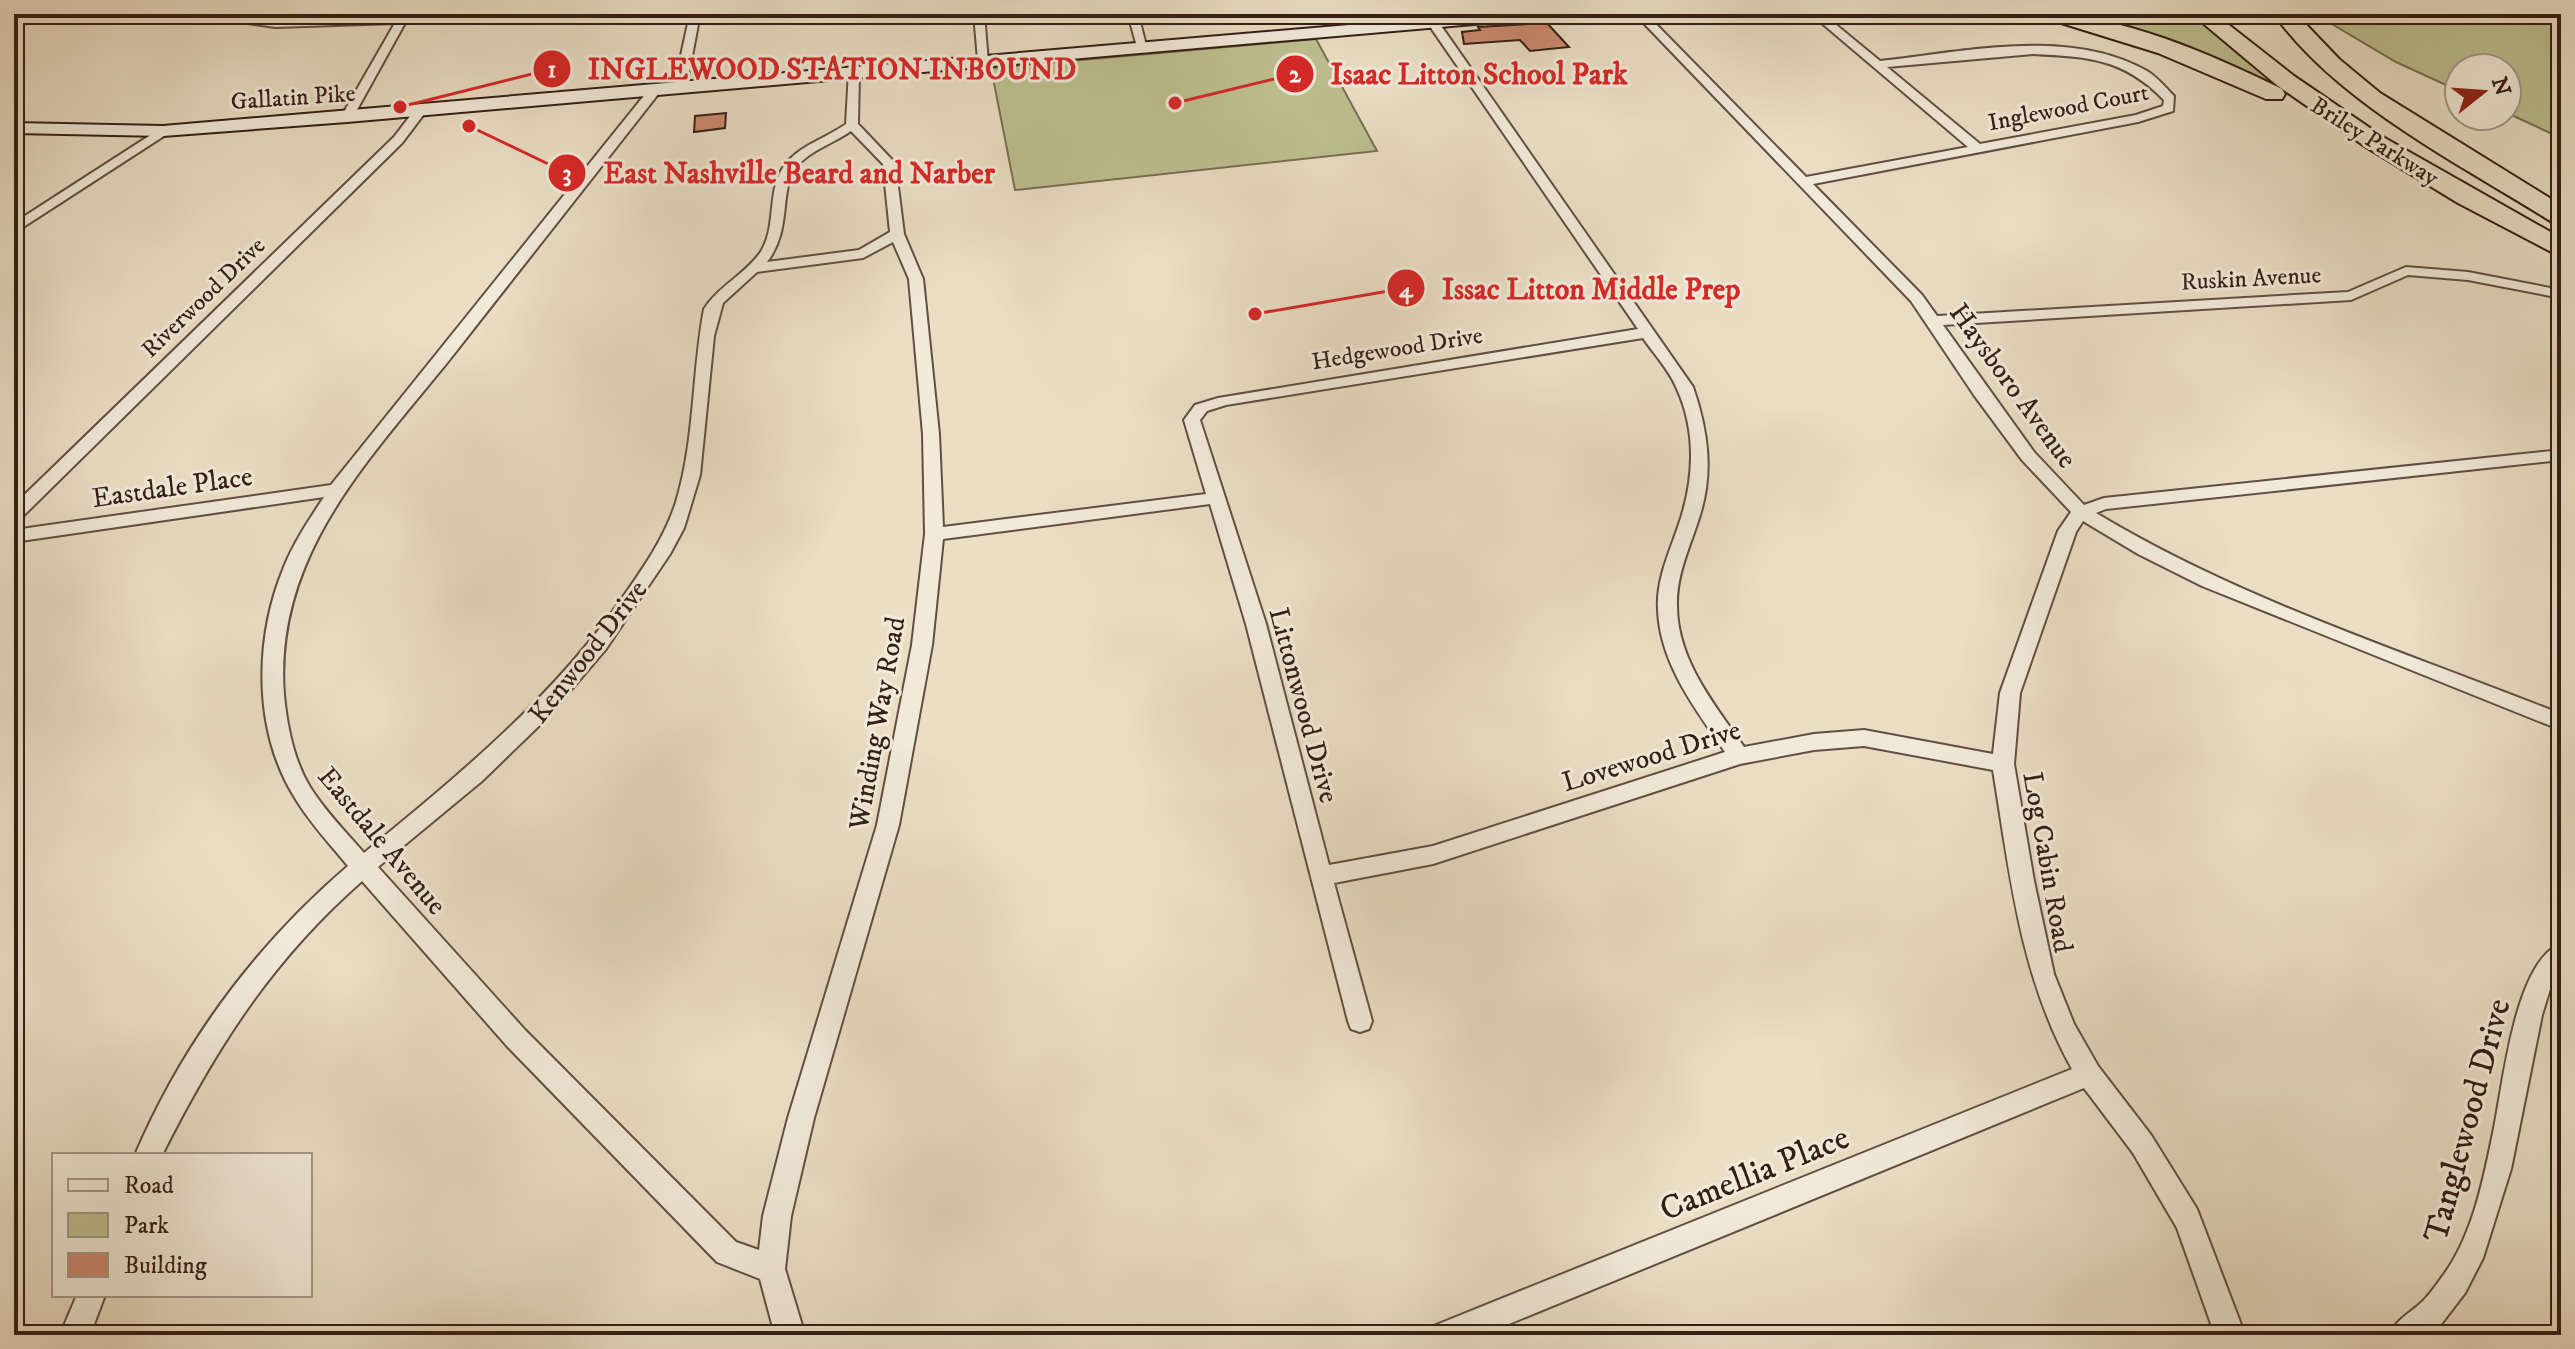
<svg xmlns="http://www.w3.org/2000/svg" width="2575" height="1349" font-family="'IM FELL DW Pica',serif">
<rect width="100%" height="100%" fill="#eadec5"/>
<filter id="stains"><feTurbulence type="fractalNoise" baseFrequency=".0025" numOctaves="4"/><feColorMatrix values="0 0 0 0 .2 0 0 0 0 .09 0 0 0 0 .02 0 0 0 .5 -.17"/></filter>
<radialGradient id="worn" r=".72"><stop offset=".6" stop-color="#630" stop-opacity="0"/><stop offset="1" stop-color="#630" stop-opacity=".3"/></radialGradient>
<!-- green -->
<g fill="#bdc090" stroke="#786f53" stroke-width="2">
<path d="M2170 14H2195L2244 58 2296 97 2205 53 2126 25Z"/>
<path d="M2315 14H2561V138L2507 113V68H2459V91L2396 62Z"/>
<path d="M1316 39 1377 151 1015 190 991 68Z"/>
</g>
<!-- building -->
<g fill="#cb8a6f" stroke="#341e16" stroke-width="2">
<path d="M1547 23 1569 47 1530 51 1520 40 1464 44 1462 32 1480 30 1478 27Z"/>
<path d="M726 113 725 128 694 132 695 116Z"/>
</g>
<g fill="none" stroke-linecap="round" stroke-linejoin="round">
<defs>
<g id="street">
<path d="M235 14 275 21 410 14 353 117 347 121 341 117 395 23 275 27 240 22Z"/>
<path d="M690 14H700L686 88 680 92 674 88Z"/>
<path d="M974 14H984L988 62 978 60Z"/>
<path d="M1128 14H1138L1147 49 1137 47Z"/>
<path d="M1635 14H1646L1806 177 1968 147 1811 14H1823L1880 61C1964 52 2069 27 2147 71 2157 77 2166 88 2174 96L2173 111 2138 122 1813 184 1922 295 1937 316 2348 292 2406 267 2468 272 2561 290V298L2468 280 2408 275 2351 300 1943 325 2034 452 2084 505 2104 498 2561 450V460L2106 509 2096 513C2240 600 2405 652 2561 714V730L2202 586 2138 554 2083 521 2076 532 2020 693 2014 764 2034 881 2054 974 2074 1024 2098 1066 2151 1135 2197 1209 2245 1335H2215L2177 1228 2133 1153 2084 1088 1482 1335H1431L1436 1325 2072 1069C2020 976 2010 874 1993 770L1864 746 1814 750 1740 764 1433 864 1334 883 1372 1021 1369 1029 1360 1032 1351 1029 1348 1021 1246 624 1210 504 943 539 932 645 899 825 814 1118 791 1216 785 1269 805 1335H775L760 1279 717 1262 507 1046 362 881C271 961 216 1048 162 1155H135C183 1043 256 945 348 866 330 844 310 823 295 798 253 731 254 639 284 567 294 542 309 520 324 497L14 542V530L331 485 651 87 655 86 661 90 659 93C591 180 522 267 454 354 372 457 273 553 284 695 287 726 294 761 310 787 325 811 346 832 364 853 460 774 552 699 623 597 644 567 665 537 676 502 695 440 692 372 704 309 719 286 745 274 760 253 779 225 764 186 789 160 804 144 828 137 846 124L849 71 859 73 858 124 895 163 904 234 923 279 939 434 943 527 1206 494 1184 420 1195 405 1218 398 1638 329 1427 22 1433 19 1437 20 1693 387C1708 431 1714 473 1699 518 1690 547 1676 575 1677 606 1677 660 1715 705 1744 747L1814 734 1864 730 1993 754 2000 693 2058 531 2071 512 2022 460 1974 395 1911 301ZM2033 54C2089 57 2123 58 2164 100L2163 106 2136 115 1980 144 1887 67ZM851 131 883 164 890 232 859 250 767 262C793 229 778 188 797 166 811 150 834 143 851 131ZM893 242 909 279 923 434 925 534 912 645 877 825 788 1118 763 1216 759 1250 736 1242 525 1030 378 867 482 781 547 718 606 649 670 554 684 528 700 475 714 336 723 303 757 272 863 258ZM1643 338C1654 354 1670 371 1677 389 1697 433 1694 482 1678 527 1669 553 1656 581 1658 610 1660 664 1696 710 1725 752L1433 846 1329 865 1266 624 1200 420 1207 411 1226 405Z"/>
<path d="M417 107 427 110 402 143 20 519 14 521V505L394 137Z"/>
<path d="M163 127 167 128V134L14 233V223Z"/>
<path d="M2561 944V971L2550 989 2542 1015 2511 1169 2483 1258 2465 1293 2442 1323 2427 1335H2389C2396 1319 2411 1313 2423 1301 2430 1294 2436 1285 2442 1277 2473 1236 2484 1177 2494 1128 2503 1085 2515 960 2561 944Z"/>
<path d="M77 1295H105L90 1335H60Z"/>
</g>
<path id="secondary" d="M1478 14H1539L1531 19 347 122 163 136 14 133V123L163 126Z"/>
<g id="highway">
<path d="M2042 14C2121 14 2212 55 2282 89L2285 94 2282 99H2266L2158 53 2045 18Z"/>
<path d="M2192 14H2215L2294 76 2383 137 2561 238V257L2458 203 2366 147 2278 86Z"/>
<path d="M2274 14H2296L2339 59 2380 93 2561 205V224L2552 222C2460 164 2337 103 2274 14Z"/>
</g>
</defs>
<!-- street casing -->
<use href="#street" stroke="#624e42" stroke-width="4"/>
<!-- secondary casing -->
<use href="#secondary" stroke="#341e16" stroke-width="4"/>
<!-- highway casing -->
<use href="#highway" stroke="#341e16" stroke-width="4"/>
<!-- street -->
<use href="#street" fill="#f1ead9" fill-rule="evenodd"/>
<!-- secondary -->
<use href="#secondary" fill="#f1ead9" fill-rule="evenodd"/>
<!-- highway -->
<use href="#highway" fill="#eadec5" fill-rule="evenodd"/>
</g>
<g text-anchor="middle" stroke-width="6" stroke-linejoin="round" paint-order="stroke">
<!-- far-street labels -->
<g font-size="24" fill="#341e16" stroke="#f1ead9">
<text transform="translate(293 97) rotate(-4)" y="8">Gallatin Pike</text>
<text transform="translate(2068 107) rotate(-11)" y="8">Inglewood Court</text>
<text transform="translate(2375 141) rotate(32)" y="8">Briley Parkway</text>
<text transform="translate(2251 278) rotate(-3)" y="8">Ruskin Avenue</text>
<text transform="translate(203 297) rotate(-44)" y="8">Riverwood Drive</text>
<text transform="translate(1397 348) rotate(-9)" y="8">Hedgewood Drive</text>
</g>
<!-- street labels -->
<g font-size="28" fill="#341e16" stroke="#f1ead9">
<text transform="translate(2014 385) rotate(54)" y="10">Haysboro Avenue</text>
<text transform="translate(172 486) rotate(-8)" y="10">Eastdale Place</text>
<text transform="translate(587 651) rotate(-52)" y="10">Kenwood Drive</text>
<text transform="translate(1305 705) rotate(75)" y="10">Littonwood Drive</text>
<text transform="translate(876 723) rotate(-80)" y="10">Winding Way Road</text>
<text transform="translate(1651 755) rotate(-17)" y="10">Lovewood Drive</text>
<text transform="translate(383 840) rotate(50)" y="10">Eastdale Avenue</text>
<text transform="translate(2049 862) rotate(80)" y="10">Log Cabin Road</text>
</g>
<!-- near-street labels -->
<g font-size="34" fill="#341e16" stroke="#f1ead9">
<text transform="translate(2466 1120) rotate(-75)" y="12">Tanglewood Drive</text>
<text transform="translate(1754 1172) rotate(-22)" y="12">Camellia Place</text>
</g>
</g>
<!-- callouts -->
<path fill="none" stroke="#d62828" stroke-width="3" d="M400 107L552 69M1175 103L1295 74M469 126L567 173M1255 314L1406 288"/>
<g fill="#d62828" stroke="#f1ead9" stroke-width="3">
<circle cx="400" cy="107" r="8"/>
<circle cx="1175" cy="103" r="8"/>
<circle cx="469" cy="126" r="8"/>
<circle cx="1255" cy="314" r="8"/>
<circle cx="552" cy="69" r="20"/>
<circle cx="1295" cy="74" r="20"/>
<circle cx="567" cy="173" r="20"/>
<circle cx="1406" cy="288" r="20"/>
</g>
<g font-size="24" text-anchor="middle" font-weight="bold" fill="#fff">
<text x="552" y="77">1</text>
<text x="1295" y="82">2</text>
<text x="567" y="181">3</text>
<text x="1406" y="297">4</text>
</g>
<g font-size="30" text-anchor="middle" font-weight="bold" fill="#d62828" stroke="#f1ead9" stroke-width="6" stroke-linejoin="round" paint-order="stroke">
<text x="832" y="79">INGLEWOOD STATION INBOUND</text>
<text x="1479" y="84">Isaac Litton School Park</text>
<text x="799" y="183">East Nashville Beard and Narber</text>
<text x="1591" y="299">Issac Litton Middle Prep</text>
</g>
<!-- margin -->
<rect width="2575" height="1349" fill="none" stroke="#eadec5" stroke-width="48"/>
<rect x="16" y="16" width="2543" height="1317" fill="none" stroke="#341e16" stroke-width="4"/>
<rect x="24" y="24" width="2527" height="1301" fill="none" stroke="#341e16" stroke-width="2"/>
<!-- legend -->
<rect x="52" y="1153" width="260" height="144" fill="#f1ead9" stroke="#a5988b" stroke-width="2"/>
<rect x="68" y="1179" width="40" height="12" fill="#f1ead9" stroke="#a5988b" stroke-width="2"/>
<text x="124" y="1193" font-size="24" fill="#341e16">Road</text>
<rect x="68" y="1213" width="40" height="24" fill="#bdc090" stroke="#a5988b" stroke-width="2"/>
<text x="124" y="1233" font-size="24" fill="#341e16">Park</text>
<rect x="68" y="1253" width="40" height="24" fill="#cb8a6f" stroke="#a5988b" stroke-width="2"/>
<text x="124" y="1273" font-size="24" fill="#341e16">Building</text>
<!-- north arrow -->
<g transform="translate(2483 92) rotate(73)"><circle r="38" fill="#f1ead9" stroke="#a5988b" stroke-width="2"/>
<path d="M0-6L14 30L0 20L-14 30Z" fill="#8f2418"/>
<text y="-12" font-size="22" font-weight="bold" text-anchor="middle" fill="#341e16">N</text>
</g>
<rect width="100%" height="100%" filter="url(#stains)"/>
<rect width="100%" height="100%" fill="url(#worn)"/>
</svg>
